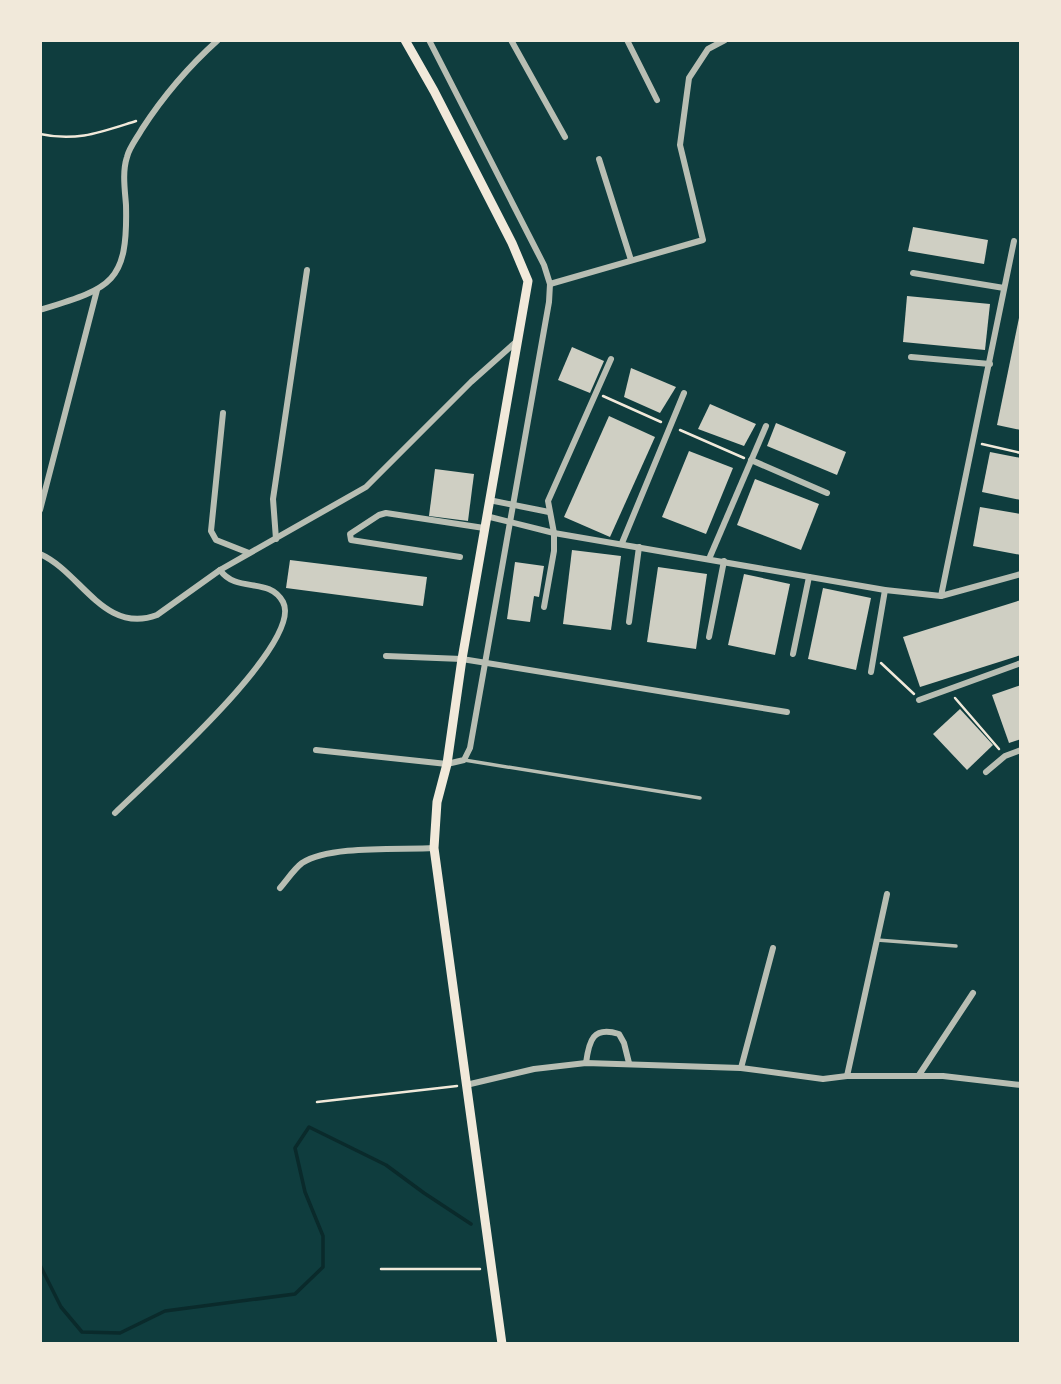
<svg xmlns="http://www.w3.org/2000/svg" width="1061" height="1384" font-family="'DejaVu Sans',sans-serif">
<rect width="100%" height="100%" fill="#0f3d3e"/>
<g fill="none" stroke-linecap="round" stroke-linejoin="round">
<!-- stream -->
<path stroke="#0a2a2b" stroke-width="3.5" d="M40 1265 61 1307 82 1332 120 1333 165 1311 295 1294 323 1267V1236L305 1192 295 1148 309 1127 386 1165 424 1193 471 1224"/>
</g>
<!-- building -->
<g fill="#cfcfc3">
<path d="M913 227 988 240 984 264 908 251Z"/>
<path d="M907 296 990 304 985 350 903 342Z"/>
<path d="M1020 313H1021V430L997 425Z"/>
<path d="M572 347 604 361 590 393 558 380Z"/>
<path d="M631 368 676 387 660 413 624 397Z"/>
<path d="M710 404 756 424 744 446 698 429Z"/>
<path d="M609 416 655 437 610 537 564 517Z"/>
<path d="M776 423 846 452 837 475 767 446Z"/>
<path d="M689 451 733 468 706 534 662 517Z"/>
<path d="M990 452 1021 458V500L982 492Z"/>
<path d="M435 469 474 474 468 521 429 516Z"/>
<path d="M755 479 819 504 801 550 737 525Z"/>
<path d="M980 507 1021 514V555L973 546Z"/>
<path d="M572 550 621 556 611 630 563 624Z"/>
<path d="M290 560 427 577 423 606 286 588Z"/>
<path d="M515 562 544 566 539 597 534 596 530 622 507 619Z"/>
<path d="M658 567 707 574 696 649 647 642Z"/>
<path d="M744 574 790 584 775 655 728 645Z"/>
<path d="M823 588 871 598 856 670 808 659Z"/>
<path d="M1021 600V655L920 687 903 637Z"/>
<path d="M1021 685V739L1009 743 992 695Z"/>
<path d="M960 709 993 745 967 770 933 734Z"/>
</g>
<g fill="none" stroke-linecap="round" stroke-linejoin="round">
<!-- path -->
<g stroke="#f1e9da" stroke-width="2.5">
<path d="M40 134C77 142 101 132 136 121"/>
<path d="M603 396 661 422"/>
<path d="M680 430 744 458"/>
<path d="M982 444 1021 453"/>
<path d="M881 663 914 694"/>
<path d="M955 698 999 749"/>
<path d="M317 1102 457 1086"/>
<path d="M381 1269H480"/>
</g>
<!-- service -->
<g stroke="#b8beb3" stroke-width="3.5">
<path d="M464 760 700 798"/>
<path d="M877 940 956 946"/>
</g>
<!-- minor -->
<g stroke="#b8beb3" stroke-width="6">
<path d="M511 40 565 137"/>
<path d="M627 40 657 100"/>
<path d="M599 159 631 260"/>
<path d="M913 273 1004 288"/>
<path d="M550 284 703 240 680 145 689 78 708 49 725 40"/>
<path d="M40 310C111 288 128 284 126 205 125 191 122 172 127 157 129 148 137 138 142 129 164 95 188 67 218 40"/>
<path d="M911 357 990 364"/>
<path d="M223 413 211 531 216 540 249 553"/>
<path d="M751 460 827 493"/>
<path d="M489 500 549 512"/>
<path d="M40 510 97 290"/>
<path d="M486 516 554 533 885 590 941 596 1021 574"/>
<path d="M276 539 273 499 307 270"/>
<path d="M622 543 684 393"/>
<path d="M40 554C81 572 104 635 157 615L220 570 366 487 471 382 517 341"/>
<path d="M460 557 351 540 350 534 379 515 386 513 484 528"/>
<path d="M709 559 766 426"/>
<path d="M941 596 1014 241"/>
<path d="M544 607 554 551V533L548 501 611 359"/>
<path d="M629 622 639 547"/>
<path d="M709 637 724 561"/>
<path d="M793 654 809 577"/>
<path d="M386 656 462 659 787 712"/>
<path d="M871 672 885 590"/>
<path d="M919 700 1021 663"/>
<path d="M316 750 447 764 464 760 470 748 549 302 550 284 544 265 429 40"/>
<path d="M986 772 1005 756 1021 750"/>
<path d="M115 813C145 783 305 643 283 602 269 576 237 594 220 570"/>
<path d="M280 888C287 880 294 869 302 863 330 845 399 850 434 848"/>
<path d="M586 1063C589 1040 593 1026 619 1034L624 1043 629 1063"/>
<path d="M741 1068 773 948"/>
<path d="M919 1075 973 993"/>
<path d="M847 1076 887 894"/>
<path d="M466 1085 534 1069 586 1063 741 1068 823 1079 847 1076H943L1021 1085"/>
</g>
<!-- secondary -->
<path stroke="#f1e9da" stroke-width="9" d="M405 40 434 91 512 243 528 281 462 659 447 764 437 802 434 848 502 1344"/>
</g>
<!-- border -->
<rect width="1061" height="1384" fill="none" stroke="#f1e9da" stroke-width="84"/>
</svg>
